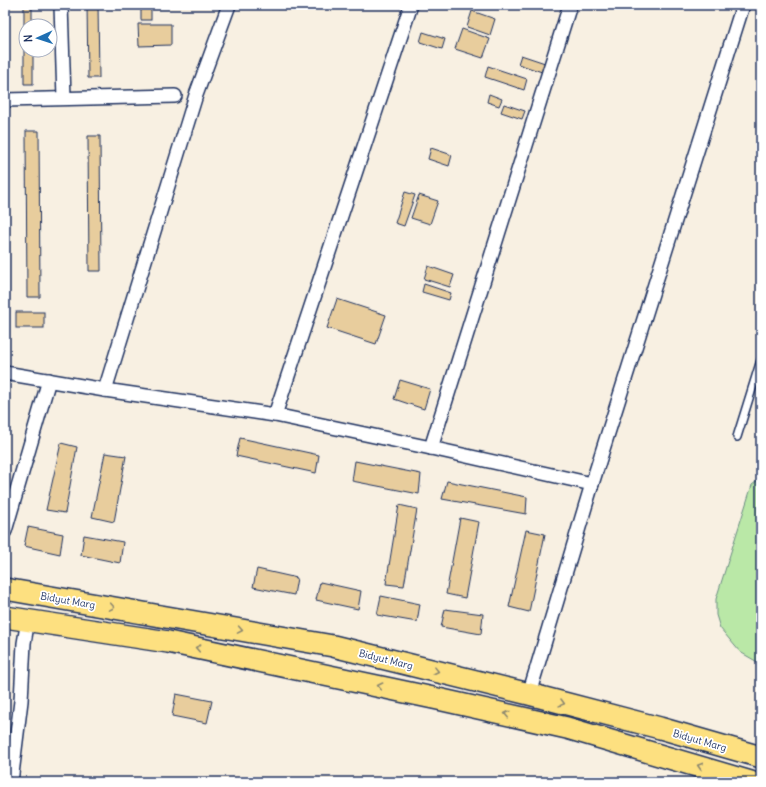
<svg xmlns="http://www.w3.org/2000/svg" width="766" height="787" font-family="Delius,sans-serif">
<rect width="100%" height="100%" fill="#f8f0e2"/>
<filter id="ink" filterUnits="userSpaceOnUse"><feTurbulence type="fractalNoise" baseFrequency=".025" numOctaves="2"/><feDisplacementMap in="SourceGraphic" scale="8" xChannelSelector="R" yChannelSelector="G"/><feConvolveMatrix kernelMatrix="1 2 1 2 8 2 1 2 1" color-interpolation-filters="sRGB"/></filter>
<g filter="url(#ink)">
<!-- green -->
<path fill="#bae8a7" stroke="#6a8c82" d="M761 478V664L740 652 720 628 716 615V599L752 485Z"/>
<!-- building -->
<g fill="#e8cd9d" stroke="#1b2f5e">
<path d="M24 5H32V26H26V50H33V84H24Z"/>
<path d="M87 5H98L99 78H88Z"/>
<rect x="141" y="5" width="10" height="15"/>
<path d="M472 11 495 19 490 35 467 27Z"/>
<path d="M138 24H171V45L139 46Z"/>
<path d="M462 29 490 39 483 58 455 49Z"/>
<path d="M423 32 445 39 442 49 420 42Z"/>
<path d="M521 55 545 63 542 72 518 64Z"/>
<path d="M488 66 527 79 524 90 485 77Z"/>
<path d="M489 94 502 99 499 106 487 102Z"/>
<path d="M504 104 525 111 522 119 501 112Z"/>
<path d="M26 131H39L40 297H27Z"/>
<path d="M88 136H100L101 271H89Z"/>
<path d="M431 148 452 155 449 166 428 159Z"/>
<path d="M405 192 415 195 404 226 395 223Z"/>
<path d="M419 195 438 201 430 224 411 218Z"/>
<path d="M428 266 454 275 450 287 424 279Z"/>
<path d="M424 284 451 293 449 300 422 292Z"/>
<path d="M337 299 386 315 376 344 327 328Z"/>
<rect x="16" y="312" width="28" height="16"/>
<path d="M400 380 430 389 424 409 394 399Z"/>
<path d="M240 438 319 455 316 473 236 456Z"/>
<path d="M61 443 77 447 65 513 46 510Z"/>
<path d="M105 453 126 456 114 522 92 517Z"/>
<path d="M355 461 421 474 419 494 352 481Z"/>
<path d="M447 481 527 497 526 514 442 499Z"/>
<path d="M399 505 417 509 404 586 386 584Z"/>
<path d="M460 518 479 522 465 598 446 594Z"/>
<path d="M28 527 63 534 60 554 24 546Z"/>
<path d="M526 530 545 534 529 612 509 607Z"/>
<path d="M84 535 123 542 120 563 81 555Z"/>
<path d="M257 569 297 578 294 595 253 587Z"/>
<path d="M320 582 361 591 358 609 316 600Z"/>
<path d="M381 596 420 604 417 622 377 615Z"/>
<path d="M445 609 483 614 481 634 441 627Z"/>
<path d="M176 694 212 701 207 723 172 716Z"/>
</g>
<g fill="none" stroke-linecap="round" stroke-linejoin="round">
<defs>
<path id="service" d="M737 437 761 360"/>
<g id="minor">
<path d="M61 5 64 98"/>
<path d="M5 100 175 96"/>
<path d="M5 373 105 390 275 415 431 448 592 484"/>
<path d="M105 390 196 95 229 5"/>
<path d="M275 415 411 5"/>
<path d="M431 448 570 5"/>
<path d="M5 531 49 380"/>
<path d="M529 694 592 484 743 5"/>
<path d="M11 782 21 701 24 643 28 620"/>
</g>
<g id="primary">
<path d="M5 589 333 646 529 694 660 728 761 757"/>
<path d="M5 617 168 642 438 699 567 728 751 782"/>
</g>
</defs>
<!-- service casing -->
<use href="#service" stroke="#1b2f5e" stroke-width="10"/>
<!-- minor casing -->
<use href="#minor" stroke="#1b2f5e" stroke-width="16"/>
<!-- primary casing -->
<use href="#primary" stroke="#1b2f5e" stroke-width="24"/>
<!-- service -->
<use href="#service" stroke="#fff" stroke-width="7"/>
<!-- minor -->
<use href="#minor" stroke="#fff" stroke-width="13"/>
<!-- primary -->
<use href="#primary" stroke="#fde080" stroke-width="21"/>
</g>
<!-- one-way arrows -->
<defs><path id="oneway-chevron" d="M-2-3.5L2.5 0L-2 3.5" fill="none" stroke-width="1.6" stroke-linecap="round" stroke-linejoin="round"/></defs>
<g stroke="#8c886f">
<use href="#oneway-chevron" transform="translate(112 607) rotate(10)"/>
<use href="#oneway-chevron" transform="translate(240 630) rotate(10)"/>
<use href="#oneway-chevron" transform="translate(198 648) rotate(-168)"/>
<use href="#oneway-chevron" transform="translate(436 671) rotate(14)"/>
<use href="#oneway-chevron" transform="translate(380 686) rotate(-168)"/>
<use href="#oneway-chevron" transform="translate(562 703) rotate(15)"/>
<use href="#oneway-chevron" transform="translate(507 714) rotate(-167)"/>
<use href="#oneway-chevron" transform="translate(700 766) rotate(-163)"/>
</g>
</g>
<g text-anchor="middle" stroke-width="3.5" stroke-linejoin="round" paint-order="stroke">
<!-- street labels -->
<g font-size="10" fill="#1b2f5e" stroke="#fff">
<text transform="translate(68 600) rotate(10)" y="4">Bidyut Marg</text>
<text transform="translate(386 659) rotate(14)" y="4">Bidyut Marg</text>
<text transform="translate(700 740) rotate(16)" y="4">Bidyut Marg</text>
</g>
</g>
<!-- margin -->
<rect width="766" height="787" fill="none" stroke="#fff" stroke-width="20"/>
<rect x="10" y="10" width="746" height="767" fill="none" stroke="#1b2f5e" stroke-width="1.5" filter="url(#ink)"/>
<!-- north arrow -->
<g transform="translate(38 38) rotate(267)"><circle r="19" fill="#ffffff" stroke="#a4acbf"/>
<path d="M0-3L7 15L0 10L-7 15Z" fill="#1f6fb2"/>
<text y="-6" font-size="11" font-weight="bold" text-anchor="middle" fill="#1b2f5e">N</text>
</g>
</svg>
